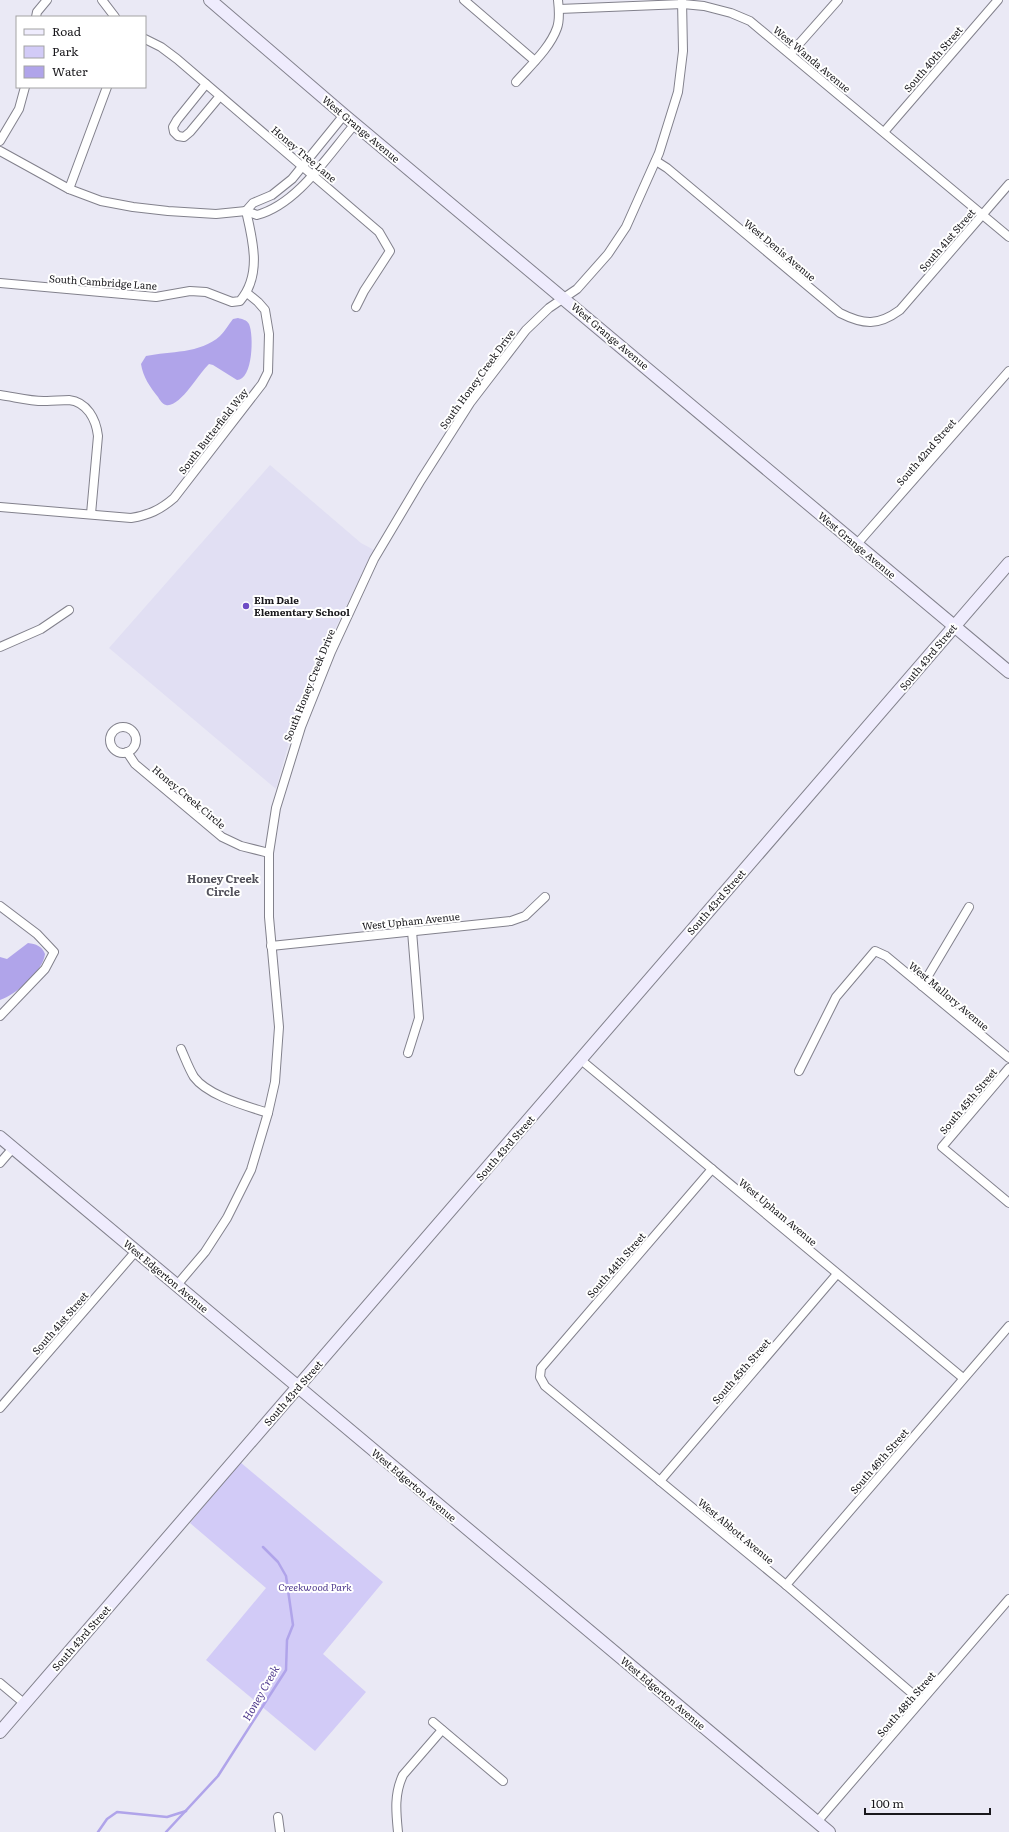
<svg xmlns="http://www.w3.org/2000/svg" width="1009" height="1832" font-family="Literata,serif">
<rect width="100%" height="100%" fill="#eae9f5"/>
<!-- built -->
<path fill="#e1dff3" d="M270 465 361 543 374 550 331 637 291 735 276 789 109 648Z"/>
<!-- green -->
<path fill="#d2cbf7" d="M240 1462 383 1582 323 1654 366 1692 315 1751 206 1660 266 1588 190 1523Z"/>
<!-- water -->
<g fill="#b0a4ea">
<path d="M238 318C242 319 247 320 249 324 254 335 253 380 237 380L213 365 209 364C199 373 180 408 166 405 162 404 160 400 158 397 150 387 143 377 141 364L146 356C170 351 200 354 220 336 225 331 229 324 233 319Z"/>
<path d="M28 943C36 944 42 946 45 954 43 971 16 995 0 1000V957L7 959Z"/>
</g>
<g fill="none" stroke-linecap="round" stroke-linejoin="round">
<!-- stream -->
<g stroke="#b0a4ea" stroke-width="2.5">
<path d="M98 1832 107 1819 117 1812 167 1817 186 1811"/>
<path d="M166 1832 218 1776 286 1670 287 1640 293 1625 286 1576 278 1562 263 1547"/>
</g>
<defs>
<g id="street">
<path d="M102 0 115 17"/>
<path d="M464 0 535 61"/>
<path d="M559 9 683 4 704 6 731 13 750 21 1009 237"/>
<path d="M36 17 37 12 47 0"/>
<path d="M145 39 161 47 177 59 379 232 390 251 364 291 356 307"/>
<path d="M791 53 838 0"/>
<path d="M516 82C530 66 550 48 557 28 560 20 559 9 558 0"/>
<path d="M206 84 177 120 173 127 174 132 178 136 184 137 190 132 220 96"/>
<path d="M884 132 998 0"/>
<path d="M0 141 19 109 25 87"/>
<path d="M0 151 69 189 101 201 133 207 168 211 216 214 246 211 257 215C298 204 328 155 355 124"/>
<path d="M656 161 667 168 840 313C864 325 878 326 900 310L1009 184"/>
<path d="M69 189 107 87"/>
<path d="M246 211 253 203 272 195 292 179 344 115"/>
<path d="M0 283 156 297 190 291 206 292 232 302 240 301C262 275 253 241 246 211"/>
<path d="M0 395C15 397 32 402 47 401 54 401 61 400 69 400 87 402 96 419 98 436L91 514"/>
<path d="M0 507 131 518C149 515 160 510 174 498L262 384 268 372 269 334 265 310 258 302 247 293"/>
<path d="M857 544 1009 371"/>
<path d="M0 647 41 629 69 610"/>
<circle cx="123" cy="740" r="13"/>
<path d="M127 752 135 764 222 837 241 846 269 853"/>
<path d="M0 906 37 934 54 952 45 969 0 1016"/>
<path d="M271 946 511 921 525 916 545 897"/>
<path d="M922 986 969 907"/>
<path d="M181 1049C185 1058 189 1069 194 1077 208 1096 247 1106 268 1113"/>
<path d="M408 1053 419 1018 412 931"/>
<path d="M581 1060 963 1378"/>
<path d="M1009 1068 942 1147 1009 1203"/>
<path d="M799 1071 836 997 875 951 886 956 1009 1058"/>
<path d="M0 1163 13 1148"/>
<path d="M712 1169 541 1368 540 1377 545 1386 786 1585 921 1701"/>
<path d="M177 1285 205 1252 227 1218 251 1170 268 1113 275 1082 279 1027 269 917V853L276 808 301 727 331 652 374 559 421 480 470 403 526 330 549 308 577 289 608 254 626 227 659 153 678 92 683 51 682 0"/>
<path d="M0 1408 136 1251"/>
<path d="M660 1481 837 1274"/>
<path d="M786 1585 1009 1326"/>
<path d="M0 1683 25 1704"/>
<path d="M433 1722 503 1781"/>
<path d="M278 1817 280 1832"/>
<path d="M817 1822 1009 1599"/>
<path d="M398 1832C396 1812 394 1794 403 1775L442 1730"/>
</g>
<g id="secondary">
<path d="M210 0 344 115 1009 672"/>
<path d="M0 1137 829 1832"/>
<path d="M0 1732 1009 563"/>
</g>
</defs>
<!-- street casing -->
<use href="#street" stroke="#82818c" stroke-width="10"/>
<!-- secondary casing -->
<use href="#secondary" stroke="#82818c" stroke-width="14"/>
<!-- street -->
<use href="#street" stroke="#fff" stroke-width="8"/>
<!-- secondary -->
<use href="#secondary" stroke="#efecfd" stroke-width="12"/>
</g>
<!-- markers -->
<circle fill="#6e4cc5" stroke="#fff" stroke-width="1.5" cx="246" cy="606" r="4"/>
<g text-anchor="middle" stroke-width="4" stroke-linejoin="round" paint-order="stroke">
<!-- street labels -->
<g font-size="10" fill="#19181c" stroke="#fff">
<text transform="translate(812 59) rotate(40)" y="4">West Wanda Avenue</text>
<text transform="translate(933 59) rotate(-49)" y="4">South 40th Street</text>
<text transform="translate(361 129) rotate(40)" y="4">West Grange Avenue</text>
<text transform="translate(304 154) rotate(40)" y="4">Honey Tree Lane</text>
<text transform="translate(947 240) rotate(-49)" y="4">South 41st Street</text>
<text transform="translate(780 250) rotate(40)" y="4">West Denis Avenue</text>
<text transform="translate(103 282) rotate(4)" y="4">South Cambridge Lane</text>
<text transform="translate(610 336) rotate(40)" y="4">West Grange Avenue</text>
<text transform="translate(477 379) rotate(-54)" y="4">South Honey Creek Drive</text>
<text transform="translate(213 431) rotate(-52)" y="4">South Butterfield Way</text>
<text transform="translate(926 452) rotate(-49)" y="4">South 42nd Street</text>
<text transform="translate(857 545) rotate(40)" y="4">West Grange Avenue</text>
<text transform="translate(928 657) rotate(-50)" y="4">South 43rd Street</text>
<text transform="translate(309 685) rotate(-68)" y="4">South Honey Creek Drive</text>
<text transform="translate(189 797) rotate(40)" y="4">Honey Creek Circle</text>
<text transform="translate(716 902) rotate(-49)" y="4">South 43rd Street</text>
<text transform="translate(411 921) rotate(-6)" y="4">West Upham Avenue</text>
<text transform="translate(949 996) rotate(40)" y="4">West Mallory Avenue</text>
<text transform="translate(968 1101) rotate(-50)" y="4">South 45th Street</text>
<text transform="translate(505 1148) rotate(-49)" y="4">South 43rd Street</text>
<text transform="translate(778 1212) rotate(40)" y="4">West Upham Avenue</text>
<text transform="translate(616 1265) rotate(-49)" y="4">South 44th Street</text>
<text transform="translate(166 1276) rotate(40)" y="4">West Edgerton Avenue</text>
<text transform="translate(60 1323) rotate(-49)" y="4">South 41st Street</text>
<text transform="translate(741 1371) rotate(-49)" y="4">South 45th Street</text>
<text transform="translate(293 1393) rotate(-49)" y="4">South 43rd Street</text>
<text transform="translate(879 1461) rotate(-49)" y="4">South 46th Street</text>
<text transform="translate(414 1485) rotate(40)" y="4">West Edgerton Avenue</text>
<text transform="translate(736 1531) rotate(40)" y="4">West Abbott Avenue</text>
<text transform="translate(81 1638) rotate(-49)" y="4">South 43rd Street</text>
<text transform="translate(663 1693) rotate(40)" y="4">West Edgerton Avenue</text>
<text transform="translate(906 1704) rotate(-49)" y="4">South 48th Street</text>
</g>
<!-- poi labels -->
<g font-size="10" font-weight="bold" fill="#19181c" stroke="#fff" text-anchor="start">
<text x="254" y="604">Elm Dale<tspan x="254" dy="12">Elementary School</tspan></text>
</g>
<!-- park labels -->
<g font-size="10" font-style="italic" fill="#523d8f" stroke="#fff">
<text x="315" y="1591">Creekwood Park</text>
</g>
<!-- neighbourhood labels -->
<g font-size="11" font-weight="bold" fill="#52515b" stroke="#fff">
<text x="223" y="883">Honey Creek<tspan x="223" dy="13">Circle</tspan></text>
</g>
<!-- water labels -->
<g font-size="11" font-style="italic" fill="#523d8f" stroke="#fff">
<text transform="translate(261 1693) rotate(-60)" y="4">Honey Creek</text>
</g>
</g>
<!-- legend -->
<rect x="16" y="16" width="130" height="72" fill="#ffffff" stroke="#a3a3a4"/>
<rect x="24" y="29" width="20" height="6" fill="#efecfd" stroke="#a3a3a4"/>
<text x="52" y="36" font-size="12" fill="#19181c">Road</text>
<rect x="24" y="46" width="20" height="12" fill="#d2cbf7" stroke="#a3a3a4"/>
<text x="52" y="56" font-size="12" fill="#19181c">Park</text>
<rect x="24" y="66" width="20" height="12" fill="#b0a4ea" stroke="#a3a3a4"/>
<text x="52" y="76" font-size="12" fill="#19181c">Water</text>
<!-- scale -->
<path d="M865 1808v6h125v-6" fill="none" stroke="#19181c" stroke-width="2"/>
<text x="871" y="1808" font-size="12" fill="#19181c" stroke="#ffffff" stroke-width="3" paint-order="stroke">100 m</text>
</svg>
